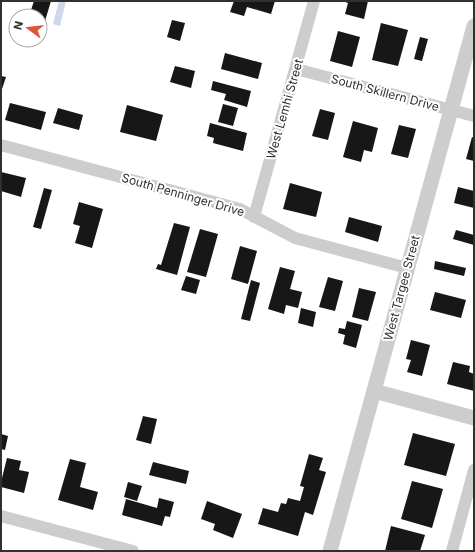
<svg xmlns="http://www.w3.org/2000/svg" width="475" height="552" font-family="Inter,sans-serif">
<rect width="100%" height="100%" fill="#fff"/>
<!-- water -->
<path fill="#ccd8eb" d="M59 1H66L60 26 53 24Z"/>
<!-- building -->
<g fill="#171717">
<path d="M34 1H51L45 21 40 20V16H29Z"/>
<path d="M234 1H275L271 14 247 7 244 16 230 12Z"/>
<path d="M342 1H368L364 19 345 14 348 3Z"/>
<path d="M172 20 185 23 180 41 167 37Z"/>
<path d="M381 23 408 30 398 66 372 60Z"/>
<path d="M338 31 360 37 352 67 330 61Z"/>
<path d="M420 37 428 39 422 61 414 59Z"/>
<path d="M225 53 262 63 258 79 221 69Z"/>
<path d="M175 66 195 71 191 88 170 82Z"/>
<path d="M1 76 6 77 1 92Z"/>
<path d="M213 81 251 91 247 107 224 100 226 94 211 90Z"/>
<path d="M10 103 46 112 41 130 5 120Z"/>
<path d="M223 104 238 108 233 126 218 122Z"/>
<path d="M127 105 163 115 156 141 120 132Z"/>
<path d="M58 108 83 115 79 130 53 123Z"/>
<path d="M320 109 335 113 328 140 312 136Z"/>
<path d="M353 121 378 128 372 152 364 150 361 162 343 157Z"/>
<path d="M210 123 247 133 243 151 213 143 214 138 207 136Z"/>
<path d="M399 125 416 129 408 158 391 154Z"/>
<path d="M472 137 474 138V161L466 159Z"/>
<path d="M1 172 26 178 21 197 1 191Z"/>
<path d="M290 183 322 192 316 217 283 209Z"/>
<path d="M458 187 474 191V208L454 203Z"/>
<path d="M44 188 52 190 41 229 33 227Z"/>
<path d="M79 202 103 209 92 248 75 243 80 226 73 224Z"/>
<path d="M349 217 382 226 378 242 345 232Z"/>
<path d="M174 223 190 227 177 275 156 269 158 264 161 265Z"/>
<path d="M200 229 218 234 206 277 187 272Z"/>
<path d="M456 230 474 235V245L453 239Z"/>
<path d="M240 246 257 251 248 284 231 279Z"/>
<path d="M435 261 466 268 464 276 434 269Z"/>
<path d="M280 267 295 271 290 289 302 292 298 308 286 305 284 314 268 309Z"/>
<path d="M186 276 200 280 196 294 181 290Z"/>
<path d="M328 277 343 281 335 311 319 307Z"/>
<path d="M251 280 260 283 250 321 241 319Z"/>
<path d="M359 288 376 292 368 321 352 317Z"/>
<path d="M435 292 466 300 461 318 430 310Z"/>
<path d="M301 308 316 312 313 327 298 323Z"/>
<path d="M347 321 362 325 356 348 343 344 345 335 338 333 339 328 345 329Z"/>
<path d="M411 340 430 345 422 376 407 372 411 360 406 359Z"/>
<path d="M453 362 470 366 469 372 474 374V391L447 384Z"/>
<path d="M143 416 157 419 151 444 136 440Z"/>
<path d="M413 433 455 444 446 476 404 465Z"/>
<path d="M1 434 8 436 5 450 1 449Z"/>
<path d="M309 454 323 458 319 470 326 472 313 515 305 512 298 536 258 524 263 508 278 512 281 503 286 504 288 498 300 501 304 487 300 486Z"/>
<path d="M7 458 21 461 19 470 29 472 24 493 1 487V482Z"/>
<path d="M70 459 86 463 80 487 98 492 93 510 58 500Z"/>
<path d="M153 462 189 471 186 484 149 475Z"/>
<path d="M412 481 443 489 432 528 401 519Z"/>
<path d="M128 482 142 486 137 501 124 497Z"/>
<path d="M159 498 174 502 170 517 165 516 162 526 122 515 126 499 157 508Z"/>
<path d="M207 501 242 514 233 538 213 530 215 524 201 519Z"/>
<path d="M391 526 425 535 420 551H385Z"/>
</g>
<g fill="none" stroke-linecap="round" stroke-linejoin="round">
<!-- minor -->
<g stroke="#cdcdcd" stroke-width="12">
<path d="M296 69 474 116"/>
<path d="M1 145 240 209 295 238 407 268"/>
<path d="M254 217 314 1"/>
<path d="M1 516 133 551"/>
<path d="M452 551 474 470"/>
</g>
<!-- tertiary -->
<g stroke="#cdcdcd" stroke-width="15">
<path d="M374 391 474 418"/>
<path d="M330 551 474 26"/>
</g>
</g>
<g text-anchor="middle" stroke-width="4" stroke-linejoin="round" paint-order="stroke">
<!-- street labels -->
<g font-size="12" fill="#303030" stroke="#fff">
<text transform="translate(385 93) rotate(15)" y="4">South Skillern Drive</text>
<text transform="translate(285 109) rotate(-74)" y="4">West Lemhi Street</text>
<text transform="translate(183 195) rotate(16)" y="4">South Penninger Drive</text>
<text transform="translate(402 288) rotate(-75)" y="4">West Targee Street</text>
</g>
</g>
<!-- border -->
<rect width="475" height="552" fill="none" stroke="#303030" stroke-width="4"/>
<!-- north arrow -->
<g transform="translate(28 28) rotate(285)"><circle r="19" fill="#ffffff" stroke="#acacac"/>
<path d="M0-3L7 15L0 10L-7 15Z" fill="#de543b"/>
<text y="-6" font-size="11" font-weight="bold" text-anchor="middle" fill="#303030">N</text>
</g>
</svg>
